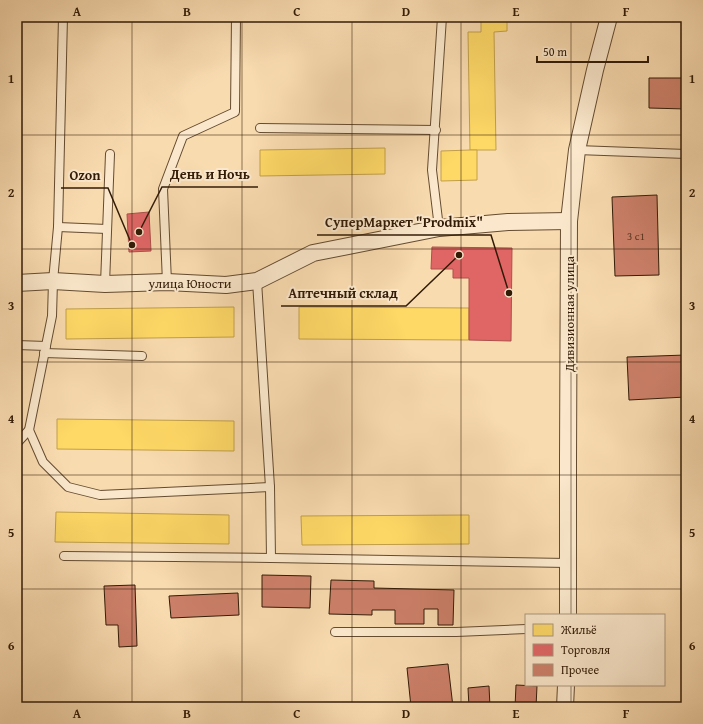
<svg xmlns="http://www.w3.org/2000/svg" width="703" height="724" font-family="'Gentium Book Plus',serif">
<rect width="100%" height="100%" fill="#f9dbb0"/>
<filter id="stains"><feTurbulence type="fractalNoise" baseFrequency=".005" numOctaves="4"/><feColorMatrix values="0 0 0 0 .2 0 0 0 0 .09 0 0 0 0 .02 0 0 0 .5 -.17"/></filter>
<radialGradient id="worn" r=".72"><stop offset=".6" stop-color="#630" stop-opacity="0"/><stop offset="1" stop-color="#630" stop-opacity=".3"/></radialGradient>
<!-- homes -->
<g fill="#ffd966" stroke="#c2a049">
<path d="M481 17H507V31L494 32 496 150H470L468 32H481Z"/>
<path d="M385 148V174L260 176V150Z"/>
<path d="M470 150H477V180L441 181V151Z"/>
<path d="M234 307V337L66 339V309Z"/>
<path d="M299 307 469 308V340L299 339Z"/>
<path d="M57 419 234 421V451L57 449Z"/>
<path d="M56 512 229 515V544L55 542Z"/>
<path d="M469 515V544L302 545 301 516Z"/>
</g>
<!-- shops -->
<g fill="#e06666" stroke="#ac5049">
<path d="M149 212 151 251 129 252 127 214Z"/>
<path d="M432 247 512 248 511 341 469 340V278H453V269H431Z"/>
<path d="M17 475H19L20 493H17Z"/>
</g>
<!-- building -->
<g fill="#cd806a" stroke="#321b06">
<path d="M649 78H686V109L649 108Z"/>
<path d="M657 195 659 275 615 276 612 197Z"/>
<path d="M686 355V397L629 400 627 357Z"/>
<path d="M262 575 311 576 310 608 262 607Z"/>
<path d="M331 580 374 581V588L454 590 453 625H438V609H424V624H395V610H372V615L329 614Z"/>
<path d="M135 585 137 646 119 647 118 625H106L104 586Z"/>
<path d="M238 593 239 615 171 618 169 596Z"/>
<path d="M448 664 453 707H411L407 668Z"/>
<path d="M516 685 537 686 536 707H515Z"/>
<path d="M489 686 490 707H469L468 688Z"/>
</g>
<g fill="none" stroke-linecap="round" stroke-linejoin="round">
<defs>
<g id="lane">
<path d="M63 17 58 227 53 281 52 316 29 430 43 462 68 487 100 495 270 487"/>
<path d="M260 128 436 130"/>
<path d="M577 150 686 154"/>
<path d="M58 227 107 229"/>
<path d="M439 228 432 170 442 17"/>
<path d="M257 281 270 487 271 558"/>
<path d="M167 282 163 189 183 136 235 112 236 17"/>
<path d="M105 284 110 154"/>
<path d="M17 345 46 346"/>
<path d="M44 353 142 356"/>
<path d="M17 443 29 430"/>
<path d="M64 556 271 558 567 563"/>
<path d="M335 632H456L526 629"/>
</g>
<g id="street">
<path d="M17 283 53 281 105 284 167 282 226 285 257 281 313 253 439 228 508 222 569 221"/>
<path d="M568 615V458L569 221 577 150 595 70 609 17"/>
<path d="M565 707 566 685"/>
</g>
</defs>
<!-- lane casing -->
<use href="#lane" stroke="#644b30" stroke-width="10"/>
<!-- street casing -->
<use href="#street" stroke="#644b30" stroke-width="18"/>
<!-- lane -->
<use href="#lane" stroke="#fbe8cc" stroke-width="8"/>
<!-- street -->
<use href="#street" stroke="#fbe8cc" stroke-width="16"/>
</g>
<!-- grid -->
<path fill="none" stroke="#321b06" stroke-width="1" stroke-opacity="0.55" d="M132 17V707M242 17V707M352 17V707M461 17V707M571 17V615M17 135H686M17 249H686M17 362H686M17 475H686M17 589H686M571 685V707"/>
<g text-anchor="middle" stroke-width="4" stroke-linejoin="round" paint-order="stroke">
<!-- number labels -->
<g font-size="11" fill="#59341f">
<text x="636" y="240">3 с1</text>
</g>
<!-- street labels -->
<g font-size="13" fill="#321b06" stroke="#fbe8cc">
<text x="190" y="288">улица Юности</text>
<text transform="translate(569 314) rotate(-90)" y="5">Дивизионная улица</text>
</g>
</g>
<!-- callouts -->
<path fill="none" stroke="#321b06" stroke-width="1.5" d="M139 232L162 187H258M132 245L108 188H61M509 293L491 235H317M459 255L406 306H281"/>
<g fill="#321b06" stroke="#fbe8cc" stroke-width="1.5">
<circle cx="139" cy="232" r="4"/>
<circle cx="132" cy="245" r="4"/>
<circle cx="509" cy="293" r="4"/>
<circle cx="459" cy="255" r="4"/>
</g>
<g font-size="14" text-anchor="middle" font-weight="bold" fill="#321b06" stroke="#fbe8cc" stroke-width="4" stroke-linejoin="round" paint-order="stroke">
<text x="210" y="179">День и Ночь</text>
<text x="85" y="180">Ozon</text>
<text x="404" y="227">СуперМаркет "Prodmix"</text>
<text x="343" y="298">Аптечный склад</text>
</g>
<!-- margin -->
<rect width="703" height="724" fill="none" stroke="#f9dbb0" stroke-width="44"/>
<!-- legend -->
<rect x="525" y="614" width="140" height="72" fill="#fbe8cc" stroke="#ab967d"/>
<rect x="533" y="624" width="20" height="12" fill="#ffd966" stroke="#ab967d"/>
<text x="561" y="634" font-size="12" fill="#321b06">Жильё</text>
<rect x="533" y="644" width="20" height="12" fill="#e06666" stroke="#ab967d"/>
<text x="561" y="654" font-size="12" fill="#321b06">Торговля</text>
<rect x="533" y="664" width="20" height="12" fill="#cd806a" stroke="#ab967d"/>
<text x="561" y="674" font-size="12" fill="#321b06">Прочее</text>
<!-- scale -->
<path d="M537 56v6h111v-6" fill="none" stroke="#321b06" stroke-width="2"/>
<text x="543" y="56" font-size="12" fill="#321b06" stroke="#fbe8cc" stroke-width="3" paint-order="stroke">50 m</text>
<rect x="22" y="22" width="659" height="680" fill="none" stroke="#321b06" stroke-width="1.5"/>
<g font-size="13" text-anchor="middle" font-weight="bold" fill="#321b06">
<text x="77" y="16">A</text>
<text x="187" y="16">B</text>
<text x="297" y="16">C</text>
<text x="406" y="16">D</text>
<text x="516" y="16">E</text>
<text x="626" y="16">F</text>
<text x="11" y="83">1</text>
<text x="692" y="83">1</text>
<text x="11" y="197">2</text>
<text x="692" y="197">2</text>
<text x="11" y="310">3</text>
<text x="692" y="310">3</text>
<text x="11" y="423">4</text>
<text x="692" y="423">4</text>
<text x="11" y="537">5</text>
<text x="692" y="537">5</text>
<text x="11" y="650">6</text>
<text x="692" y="650">6</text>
<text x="77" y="718">A</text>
<text x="187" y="718">B</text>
<text x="297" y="718">C</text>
<text x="406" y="718">D</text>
<text x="516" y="718">E</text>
<text x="626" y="718">F</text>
</g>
<rect width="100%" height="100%" filter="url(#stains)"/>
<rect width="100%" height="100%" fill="url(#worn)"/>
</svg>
